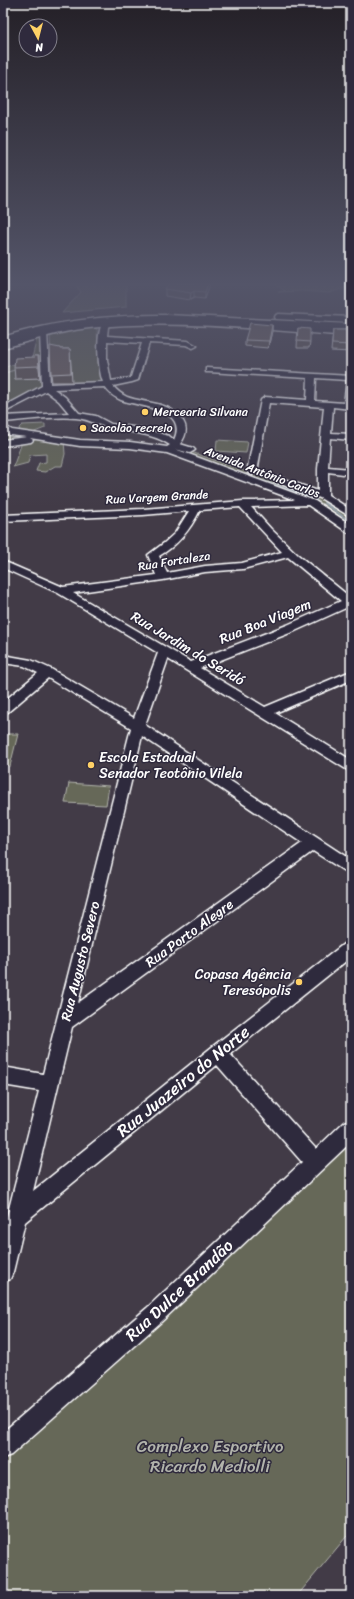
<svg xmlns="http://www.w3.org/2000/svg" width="354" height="1599" font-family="Sriracha,sans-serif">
<rect width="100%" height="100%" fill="#423b47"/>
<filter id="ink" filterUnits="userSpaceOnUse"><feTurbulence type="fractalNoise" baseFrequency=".025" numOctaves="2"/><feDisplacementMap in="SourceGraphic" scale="8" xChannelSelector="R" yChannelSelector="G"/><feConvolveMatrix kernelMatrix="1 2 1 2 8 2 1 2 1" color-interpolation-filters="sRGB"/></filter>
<g filter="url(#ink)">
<!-- green -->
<g fill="#666859" stroke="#b2b4ac">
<path d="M74 283H126V307L62 313 81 292Z"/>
<path d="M274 283H351V286L329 293 301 291 278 292 285 291Z"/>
<path d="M86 326 97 329 99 369 104 383 72 384 70 358 51 355 50 332Z"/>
<path d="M40 337 41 361 5 373 15 370V379L42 378 44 385 3 408V368L32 358 37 338Z"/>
<path d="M45 424V428L32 433H21L19 428 22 425Z"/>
<path d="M3 431 64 441 65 454 62 466H55L45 472 36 471 39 463 46 462V454L30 455 28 463 13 467 21 445 19 441 3 443Z"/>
<path d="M217 440 248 442 246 453 216 451Z"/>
<path d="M180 448 322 498 351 519V525L316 499 176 451Z"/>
<path d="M3 734H18L10 766 3 765Z"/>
<path d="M69 783 109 786 106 805 65 803Z"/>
<path d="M351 1129V1531L297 1596H3V1459Z"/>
</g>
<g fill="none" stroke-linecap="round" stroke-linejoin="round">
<!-- stream -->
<g stroke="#94a0ad" stroke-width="2">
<path d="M231 470 316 499"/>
<path d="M324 503 351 522"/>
</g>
<defs>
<g id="minor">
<path d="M104 321H110L111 323 108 327 107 336 188 341 197 346 193 348 186 345 149 343 138 380 132 382 113 386C117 391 121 394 127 397 146 404 171 401 183 421 188 429 186 436 180 444L193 448 195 450 190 453 175 449 315 501 351 525V533L347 532 308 505 251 507 271 529 298 555 351 598V607H348L295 631 200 668 265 707 351 671V680L275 713 351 760V771L346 769 168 659 145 725 351 860V874L346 872 313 851 72 1027 33 1191 212 1047 345 943 351 941V957L230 1054 316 1149 344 1122 351 1120V1142L161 1322 11 1455 3 1458V1432L147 1308 302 1162 217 1065 25 1222 13 1272 10 1279 3 1282V1232L39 1091 3 1085V1067L43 1074 131 728 48 678 8 712 3 713V702L38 673 24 666 3 663V655L31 660 51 669 134 718 158 653 58 593 3 568V561L63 587 156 575 148 555 164 543 175 533 189 511 143 515 3 521V515L143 509 243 501 295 500 167 453 130 448 80 446 30 438 33 440 31 442 3 446V440L27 437 10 435 3 432V425L12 430 80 440 130 442 167 447 170 445C154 434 132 432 114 429 101 427 90 419 76 418 55 416 25 420 3 422V416L69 413 59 401 46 391 3 413V407L42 386 40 331H43L47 333 50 384 103 382C98 370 95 331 104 321ZM107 341 142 343 131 377 130 378 111 381 107 360ZM105 387C109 393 114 397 121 400 139 407 189 408 174 440L169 436 140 428 111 424 96 416 79 413 65 397 54 389ZM240 507 282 552 242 563 205 566 167 573 159 556C178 545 190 530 200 510ZM288 557 341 601 287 625 191 662 73 593 163 580 205 572 243 569ZM142 736 302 843 78 1003Z"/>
<path d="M206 368 351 376V409L333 407 331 433 351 434V440L330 438 328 467 351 469V475L328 472V495L351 510V517L320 498 275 482 273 480 278 477 318 491V469L324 407 269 403 257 472 252 475 247 472 261 400 265 397 307 400 308 378 209 372H206ZM316 378 347 380 344 403 315 401Z"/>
</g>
<g id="major">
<path d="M279 314 351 317V323L276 319 275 317 276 315Z"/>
<path d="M132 319 220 321 351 330V336C264 330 176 319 89 328 59 331 32 341 3 348V342L45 330 88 323Z"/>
</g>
<path id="highway" d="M167 315 351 324V330L167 322H112L58 329 3 343V337C57 320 110 315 167 315Z"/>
</defs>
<!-- minor casing -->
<use href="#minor" stroke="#fff" stroke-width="3"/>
<!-- major casing -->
<use href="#major" stroke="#fff" stroke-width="3"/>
<!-- highway casing -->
<use href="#highway" stroke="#fff" stroke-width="3"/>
<!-- minor -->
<use href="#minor" fill="#2f2a3d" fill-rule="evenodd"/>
<!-- major -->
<use href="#major" fill="#2f2a3d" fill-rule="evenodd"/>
<!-- highway -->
<use href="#highway" fill="#2f2a3d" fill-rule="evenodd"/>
</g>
<!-- wall -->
<g fill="#5f5551" stroke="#fff">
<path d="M210 283 205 299 194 298 190 300 165 296V289Z"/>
<path d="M272 325V331L268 348 245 346V340Z"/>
<path d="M298 328 310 342 309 348H297Z"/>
<path d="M333 330H351V352L331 351Z"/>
<path d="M60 349H70L72 382H52L51 374Z"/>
<path d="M34 356H38L40 378 15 379 14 367 35 357Z"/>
</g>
<!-- shaded-wall -->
<g fill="#4e4542" stroke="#fff">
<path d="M208 283H210L205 299V292Z"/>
<path d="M194 291V298L190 300 191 293Z"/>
<path d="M272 325V331L268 348 269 341Z"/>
<path d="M38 356 40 368V378L39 366Z"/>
</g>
<!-- building -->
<g fill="#6f635e" stroke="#fff">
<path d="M168 283H208L205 292 194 291 191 293 165 289Z"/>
<path d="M250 323 272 325 269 341 245 340Z"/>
<path d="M298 328 310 329V342L297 341Z"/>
<path d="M333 330H351V345L332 344Z"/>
<path d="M50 346 60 348V349H70L71 373 51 374Z"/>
<path d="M34 356H38L39 366 14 367 15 358 35 357Z"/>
</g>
</g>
<!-- sky -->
<linearGradient id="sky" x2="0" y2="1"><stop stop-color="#242027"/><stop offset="0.56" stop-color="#545569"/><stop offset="1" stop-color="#545569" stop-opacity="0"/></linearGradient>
<rect width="354" height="507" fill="url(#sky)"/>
<!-- markers -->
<g fill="#ffd166" stroke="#2f2a3d" stroke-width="1.5">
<circle cx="145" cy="412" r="4"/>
<circle cx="83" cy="428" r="4"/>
<circle cx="91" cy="765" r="4"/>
<circle cx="299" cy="982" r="4"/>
</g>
<g text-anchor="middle" stroke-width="3" stroke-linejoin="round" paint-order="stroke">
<!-- far-poi labels -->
<g font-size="12" fill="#fff" stroke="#2f2a3d" text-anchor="start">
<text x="153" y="416">Mercearia Silvana</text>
<text x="91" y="432">Sacolão recreio</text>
</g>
<!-- far-street labels -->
<g font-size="12" fill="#fff" stroke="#2f2a3d">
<text transform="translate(262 472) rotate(21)" y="4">Avenida Antônio Carlos</text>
<text transform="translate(157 497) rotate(-3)" y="4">Rua Vargem Grande</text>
<text transform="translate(174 561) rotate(-9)" y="4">Rua Fortaleza</text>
</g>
<!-- street labels -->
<g font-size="14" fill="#fff" stroke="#2f2a3d">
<text transform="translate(265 621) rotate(-22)" y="5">Rua Boa Viagem</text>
<text transform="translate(188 648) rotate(31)" y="5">Rua Jardim do Seridó</text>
<text transform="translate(189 933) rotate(-36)" y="5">Rua Porto Alegre</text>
<text transform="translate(80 961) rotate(-76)" y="5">Rua Augusto Severo</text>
</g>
<!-- poi labels -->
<g font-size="14" fill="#fff" stroke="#2f2a3d" text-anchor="start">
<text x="99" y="762">Escola Estadual<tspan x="99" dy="16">Senador Teotônio Vilela</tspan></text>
<text x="291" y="979" text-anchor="end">Copasa Agência<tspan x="291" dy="16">Teresópolis</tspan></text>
</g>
<!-- near-street labels -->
<g font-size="17" fill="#fff" stroke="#2f2a3d">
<text transform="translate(183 1081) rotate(-39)" y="6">Rua Juazeiro do Norte</text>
<text transform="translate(179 1290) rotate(-43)" y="6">Rua Dulce Brandão</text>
</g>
<!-- near-park labels -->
<g font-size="17" fill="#b2b4ac" stroke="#2f2a3d">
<text x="210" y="1452">Complexo Esportivo<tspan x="210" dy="20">Ricardo Mediolli</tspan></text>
</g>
</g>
<!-- margin -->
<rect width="354" height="1599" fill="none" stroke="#2f2a3d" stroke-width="16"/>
<rect x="8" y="8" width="338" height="1583" fill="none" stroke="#fff" stroke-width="1.5" filter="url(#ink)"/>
<!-- north arrow -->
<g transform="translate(38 38) rotate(173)"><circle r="19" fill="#2f2a3d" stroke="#827f8b"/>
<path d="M0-3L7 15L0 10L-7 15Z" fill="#ffd166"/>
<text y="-6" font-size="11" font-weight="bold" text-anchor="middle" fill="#ffffff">N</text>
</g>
</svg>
